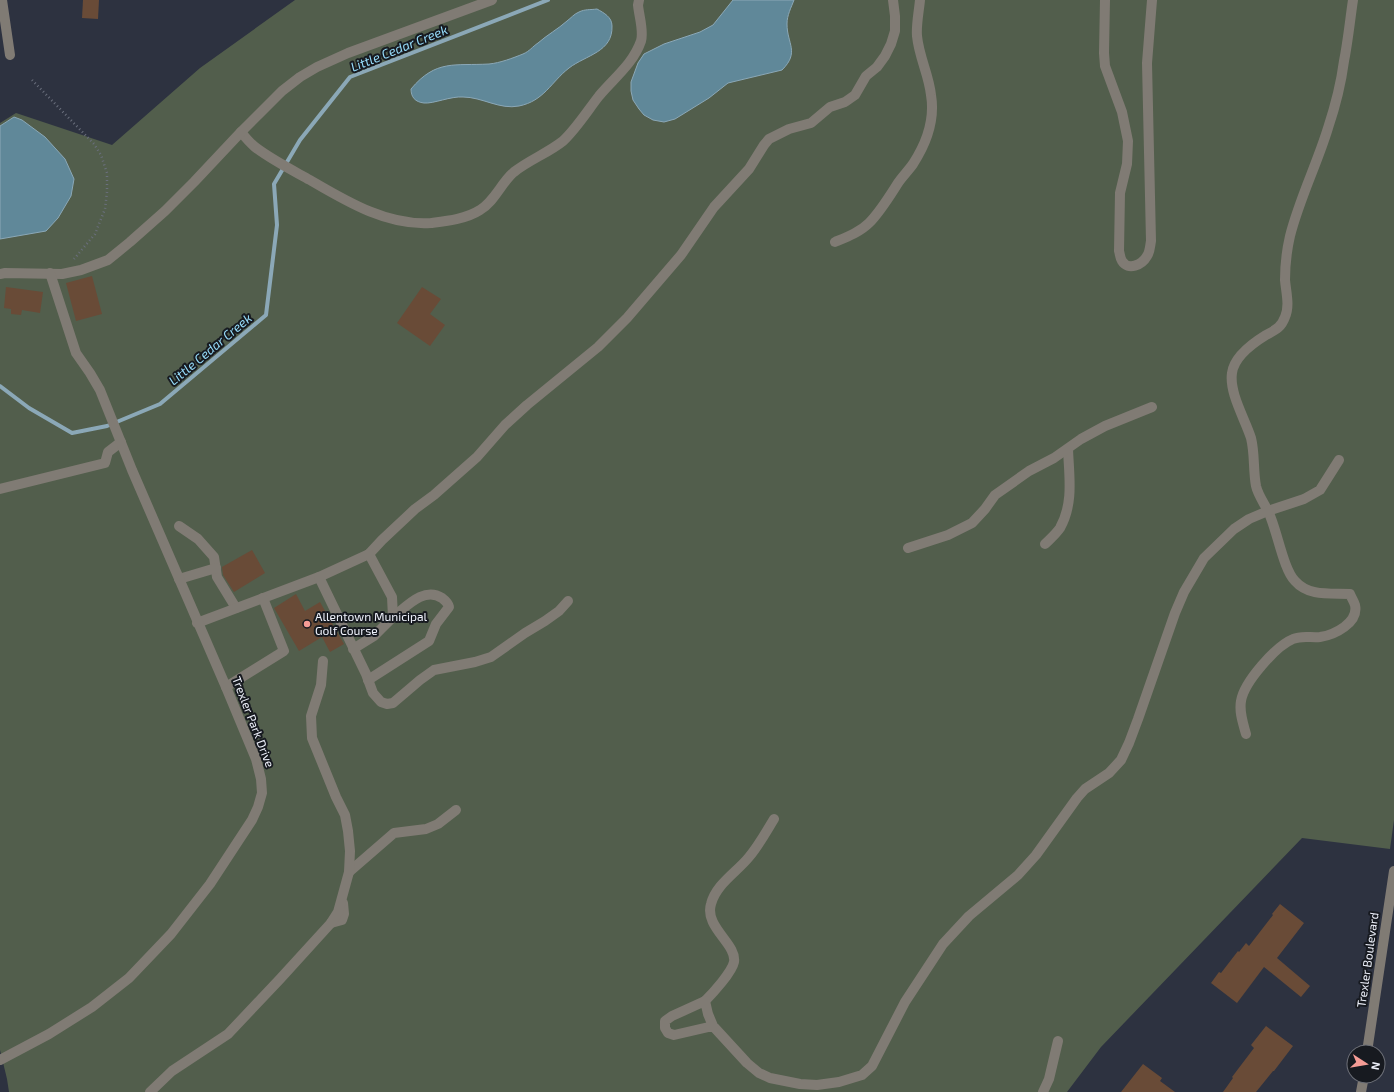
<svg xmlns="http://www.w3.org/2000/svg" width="1394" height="1092" font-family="'Exo 2',sans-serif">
<rect width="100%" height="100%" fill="#2d3240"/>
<!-- green -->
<path fill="#525e4c" d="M295 0H1394V820L1390 849 1302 838 1101 1047 1067 1092H9L7 1079 0 1050V123L16 113 112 145 200 68Z"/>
<!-- water -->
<g fill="#608899" stroke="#8ba8b7">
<path d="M733 0H794C791 8 787 15 787 24 787 44 800 52 782 70L728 83 709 98 675 119 664 122 653 120 644 115 639 109 633 100 631 91V82L638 63 644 54 664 44 700 32 713 25Z"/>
<path d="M597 9C604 13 612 17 612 26 613 52 586 55 569 68 551 82 544 101 519 106 500 110 482 97 463 97 451 96 433 104 424 103 415 102 411 97 411 89 436 59 455 66 489 64 500 63 513 58 523 54 530 51 532 47 538 43 547 35 558 29 567 21 571 18 574 14 579 12 585 9 590 10 597 9Z"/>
<path d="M14 117 22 120 45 137 65 159 74 179 71 196 58 218 46 231 0 239V126Z"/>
</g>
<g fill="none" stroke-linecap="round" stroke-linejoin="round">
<!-- stream -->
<path stroke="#8ba8b7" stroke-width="4" d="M0 386 29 408 72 433 107 426 160 404 266 315 277 225 274 184 300 140 350 77 548 0"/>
</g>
<!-- building -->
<g fill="#694b37">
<path d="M83 0H99L98 19 82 18Z"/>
<path d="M92 276 102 314 76 321 66 283Z"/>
<path d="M6 287 43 292 40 313 22 310 21 315 11 314V309L4 308Z"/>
<path d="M422 287 441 299 430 314 445 325 430 346 397 323Z"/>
<path d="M252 550 265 573 234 592 223 575 222 567Z"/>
<path d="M296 594 305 611 320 602 344 644 330 652 322 637 299 651 274 608Z"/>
<path d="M1280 904 1304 923 1277 958 1310 986 1301 997 1264 967 1237 1003 1211 983 1219 972 1221 973 1238 951 1239 952 1246 943 1249 946 1273 915 1272 914Z"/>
<path d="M1266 1026 1293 1046 1274 1071H1273L1256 1092H1223L1233 1078 1232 1077 1254 1048 1251 1045Z"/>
<path d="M1143 1064 1162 1078 1160 1081 1175 1092H1121Z"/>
</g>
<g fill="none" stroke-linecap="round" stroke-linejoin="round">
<!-- path -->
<path stroke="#6a6f7c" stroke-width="2.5" stroke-dasharray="1 3" stroke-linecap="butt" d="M32 80 94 144 101 155 107 173V192L105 209 95 234 74 259"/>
<!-- minor -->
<g stroke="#807b74" stroke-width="10">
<path d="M2 0 10 55"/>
<path d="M1105 0 1104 53 1105 66 1122 112 1128 141 1127 164 1120 193 1119 251C1120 254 1120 258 1122 261 1128 271 1142 265 1147 256 1150 252 1150 246 1151 241L1147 63 1152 0"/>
<path d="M241 132C245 137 250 143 255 147 272 160 292 170 310 180 346 201 387 226 431 223 447 221 466 219 480 210 495 201 501 183 514 172 529 160 548 153 563 141 576 129 588 110 599 96 614 78 633 64 641 41 644 31 639 16 638 5L639 0"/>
<path d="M835 242C847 237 860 232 869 223 880 212 889 197 898 183 902 177 908 171 913 164 926 144 935 119 931 95 929 75 919 57 917 36 916 25 919 11 920 0"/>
<path d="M0 274 5 273 62 274 81 270 108 260 130 242 165 211 194 182 241 132 282 91 300 77 317 67 348 53 492 0"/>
<path d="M0 489 105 463 108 452 121 442"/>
<path d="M179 526 198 539 214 557 217 577 236 608"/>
<path d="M1045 544C1050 539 1056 534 1060 528 1074 503 1069 476 1068 449"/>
<path d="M908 548 948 535 972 523 985 509 995 495 1029 471 1054 458 1081 439 1105 426 1152 407"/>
<path d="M369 554 382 540 415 509 434 495 477 457 505 425 527 405 598 347 627 318 681 255 714 207 749 169 764 145 769 139 789 129 811 123 830 107 845 102 855 95 866 76 877 67 885 56 891 44 895 31V16L893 0"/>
<path d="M179 579 216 568"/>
<path d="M197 623 319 577"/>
<path d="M353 649 374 636 393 617 392 597 369 554 319 577 366 674 373 693 381 702 387 704 393 703 420 680 434 670 475 662 491 657 525 633 545 621 559 611 568 601"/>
<path d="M368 680 429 641 436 624 449 607C448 603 446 601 442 598 424 586 406 607 393 617"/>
<path d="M226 687 284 651 263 598"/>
<path d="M1246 734C1243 723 1239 712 1241 701 1244 682 1276 646 1293 639 1302 635 1311 638 1320 637 1334 635 1359 623 1355 605 1354 601 1351 597 1350 594 1331 593 1309 597 1295 581 1283 569 1277 529 1268 511 1264 503 1258 495 1256 486 1253 470 1255 454 1251 438 1245 419 1229 393 1232 373 1234 357 1253 343 1266 335 1275 330 1281 328 1285 317 1290 306 1286 292 1285 280 1285 266 1287 249 1290 236 1299 200 1317 164 1328 128 1335 107 1341 84 1344 61 1348 41 1350 20 1353 0"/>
<path d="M349 872 394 833 426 829 438 824 456 810"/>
<path d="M331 923 342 920 344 914 343 903"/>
<path d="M705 1001C713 993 732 972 734 962 737 944 704 927 711 904 716 884 737 872 749 857 759 845 766 832 774 819"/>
<path d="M713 1026 708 1014 705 1001 672 1016 665 1021V1028L668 1033 674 1035 713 1026 747 1063 759 1073 770 1078 800 1084 817 1085 839 1082 862 1075 872 1066 905 1002 943 944 969 916 1018 875 1036 855 1077 798 1085 789 1109 773 1121 760 1129 743 1138 719 1175 613 1184 592 1204 558 1234 529 1249 519 1268 511 1304 499 1320 490 1339 460"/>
<path d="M1367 1052 1394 871"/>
<path d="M0 1060 49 1034 92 1007 129 978 171 934 210 884 252 820 258 807 262 793 261 779 256 759 226 687 132 470 100 390 90 373 76 353 50 273"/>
<path d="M150 1092 172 1071 228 1034 280 979 331 923 338 912 349 872 350 851 348 831 345 815 336 797 312 738 311 716 321 685 323 661"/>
<path d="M1043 1092 1049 1079 1058 1041"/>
<path d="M1361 1092 1364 1076"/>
</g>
</g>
<!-- markers -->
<circle fill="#f59c96" stroke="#171a20" stroke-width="1.5" cx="307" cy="624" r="4"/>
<g text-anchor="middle" stroke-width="4" stroke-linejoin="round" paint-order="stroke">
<!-- poi labels -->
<g font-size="12" fill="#eff2fc" stroke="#171a20" text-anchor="start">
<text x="315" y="621">Allentown Municipal<tspan x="315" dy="14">Golf Course</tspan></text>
</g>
<!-- street labels -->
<g font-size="12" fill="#eff2fc" stroke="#171a20">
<text transform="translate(253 722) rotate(69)" y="4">Trexler Park Drive</text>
<text transform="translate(1368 960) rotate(-82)" y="4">Trexler Boulevard</text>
</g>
<!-- water labels -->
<g font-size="13" font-style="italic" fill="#95dbf9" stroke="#171a20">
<text transform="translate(399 48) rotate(-22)" y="5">Little Cedar Creek</text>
<text transform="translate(210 349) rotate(-40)" y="5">Little Cedar Creek</text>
</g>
</g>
<!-- north arrow -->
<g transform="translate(1366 1064) rotate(102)"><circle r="19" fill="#171a20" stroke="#6d7078"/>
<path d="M0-3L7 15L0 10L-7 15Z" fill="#f59c96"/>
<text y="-6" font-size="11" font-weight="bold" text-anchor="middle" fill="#eff2fc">N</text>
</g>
</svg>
